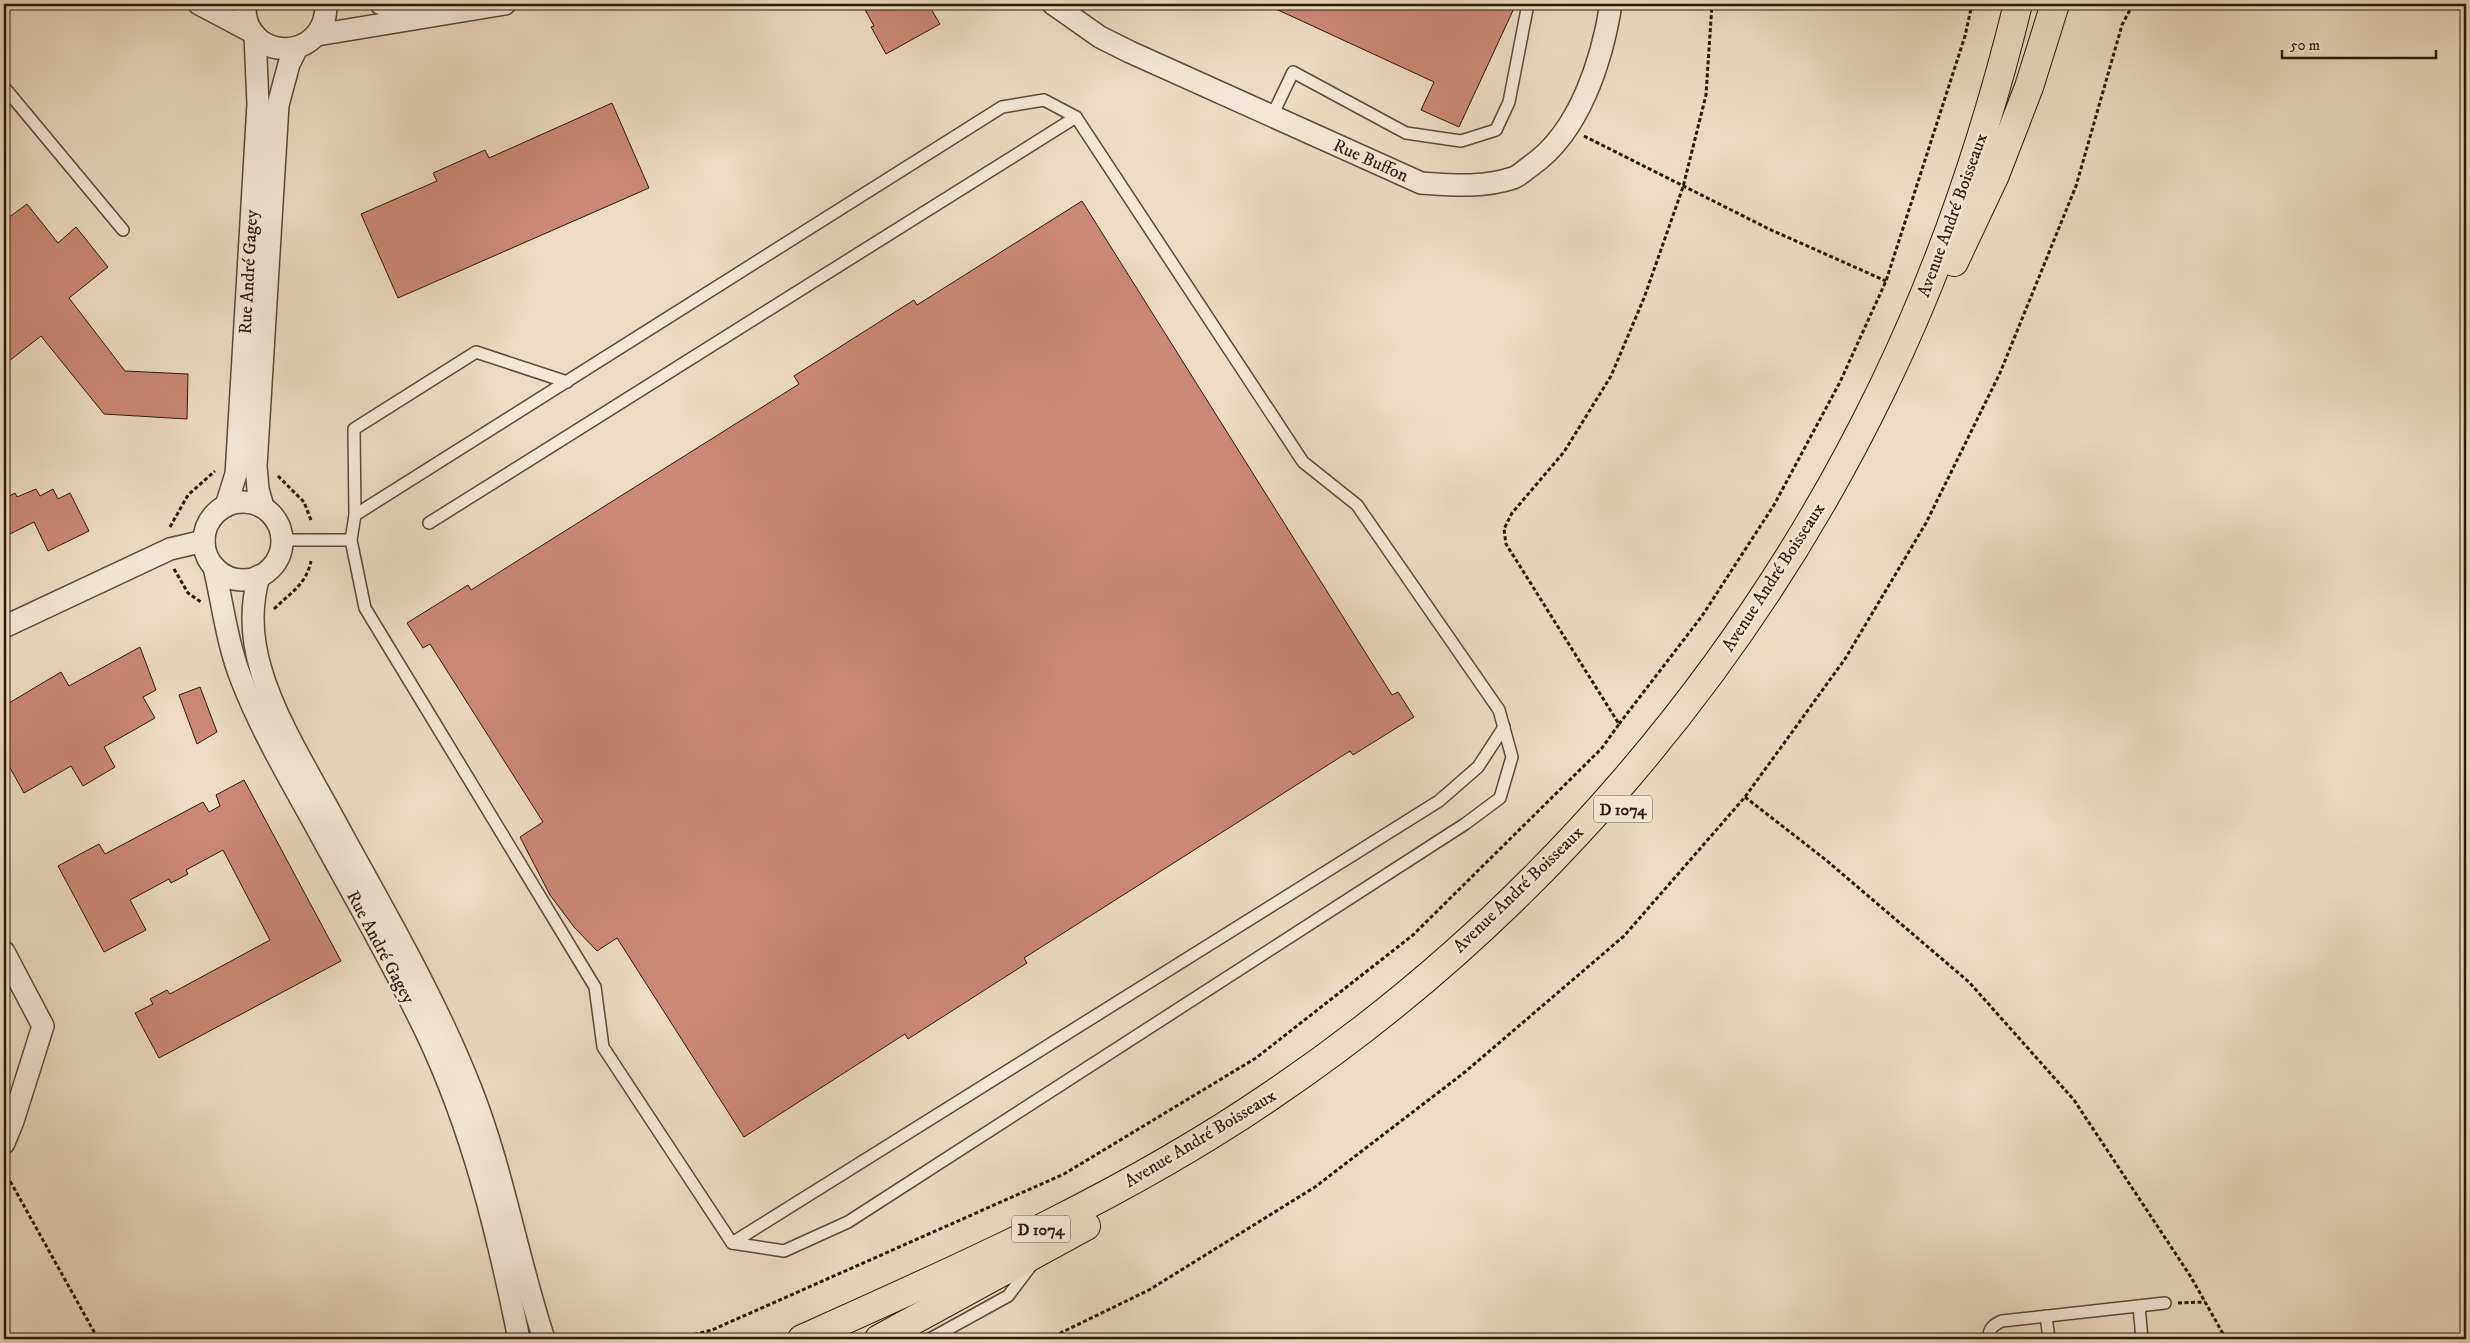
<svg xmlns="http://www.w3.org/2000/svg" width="2470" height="1343" font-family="'IM FELL DW Pica',serif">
<rect width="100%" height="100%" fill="#eddcc3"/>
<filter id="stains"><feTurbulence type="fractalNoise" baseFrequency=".004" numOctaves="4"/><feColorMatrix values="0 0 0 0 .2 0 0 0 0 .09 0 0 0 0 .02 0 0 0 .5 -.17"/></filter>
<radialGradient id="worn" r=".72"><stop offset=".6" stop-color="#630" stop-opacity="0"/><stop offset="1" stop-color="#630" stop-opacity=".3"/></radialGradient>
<!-- building -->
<g fill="#cc8876" stroke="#2b1806">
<path d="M862 4H928L940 24 886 54 871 27 874 26Z"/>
<path d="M1265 4H1516L1459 127 1421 110 1434 82Z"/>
<path d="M612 103 649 188 398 298 361 214 437 181 433 173 485 150 489 158Z"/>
<path d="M1082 201 1392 695 1398 692 1414 717 1353 755 1350 751 1024 958 1027 963 908 1039 905 1034 744 1137 617 938 597 951 574 927 550 895 520 837 543 822 430 644 423 648 407 623 468 585 471 590 799 384 794 376 914 300 917 305Z"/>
<path d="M27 204 58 243 76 227 108 267 69 298 125 371 188 374 187 419 104 414 41 336 4 365V221Z"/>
<path d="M36 489 40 496 53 489 58 499 70 493 89 531 48 551 34 522 4 537V499L15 493 17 497Z"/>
<path d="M140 647 156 690 143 697 155 718 104 747 115 767 83 786 71 766 24 793 4 757V706L61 672 69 686Z"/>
<path d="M200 687 217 732 197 744 179 695Z"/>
<path d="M244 780 341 961 159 1058 135 1013 153 1004 150 999 167 990 170 994 270 940 223 850 186 870 188 874 171 883 169 879 130 900 146 930 104 952 58 866 99 844 105 854 203 802 209 812 220 806 216 795Z"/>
</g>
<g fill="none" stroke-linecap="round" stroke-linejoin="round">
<defs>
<g id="lane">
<path d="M4 87 123 230"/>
<path d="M1044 100 1076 117 1303 462 1357 505 1499 710 1512 757 1500 798 1465 824 848 1222 784 1251 732 1243 603 1047 595 987 365 608 351 540 355 515 1002 107Z"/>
<path d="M1272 116 1293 72 1406 133 1461 141 1496 130 1509 102 1528 4"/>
<path d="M355 515 354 429 476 352 567 382"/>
<path d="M429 523 1076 117"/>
<path d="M282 540H351"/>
<path d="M732 1243 1439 801 1478 767 1504 727"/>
<path d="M2139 1306 2142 1339"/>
<path d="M2046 1316 2049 1339"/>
<path d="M930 1339 1008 1296 1033 1263"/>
<path d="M1989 1339C1988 1329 1993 1325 2002 1321L2165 1303"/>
</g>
<g id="street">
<path d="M199 4 252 32"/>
<path d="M245 4C242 63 327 64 326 4"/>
<path d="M381 4 430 8"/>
<path d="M1053 4 1100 37 1130 52 1421 183C1452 185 1483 188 1513 178 1519 176 1526 169 1532 165 1580 131 1602 60 1611 4"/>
<path d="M317 35 505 4"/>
<circle cx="243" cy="541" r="39"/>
<path d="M226 506 236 474 237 459 258 104 255 35"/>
<path d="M263 507 258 489 256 466 278 105 289 64 297 48"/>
<path d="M214 567C223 605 227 644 242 681 260 727 284 769 308 812 348 886 391 959 427 1034 473 1131 498 1235 519 1339"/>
<path d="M259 576C250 607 252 640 261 670 274 716 307 770 330 812 379 903 433 992 471 1089 503 1170 517 1257 544 1339"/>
<path d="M4 627 170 549 204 541"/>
<path d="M4 952 43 1026 13 1121 4 1143"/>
</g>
<g id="primary">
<path d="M1954 262 1995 175 2029 87 2055 4"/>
<path d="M802 1339C963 1267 1126 1195 1272 1095 1533 919 1746 670 1883 387 1942 265 1986 135 2018 4"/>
<path d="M879 1339 1086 1226"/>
</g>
</defs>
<!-- lane casing -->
<use href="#lane" stroke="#5c4935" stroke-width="14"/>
<!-- street casing -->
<use href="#street" stroke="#5c4935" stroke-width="24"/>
<!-- primary casing -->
<use href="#primary" stroke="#2b1806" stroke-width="30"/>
<!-- path -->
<g stroke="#2b1806" stroke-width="3" stroke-dasharray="4 2.5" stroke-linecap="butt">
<path d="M1584 136 1769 229 1886 281"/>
<path d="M278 476 304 502 311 520"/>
<path d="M170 527 188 495 215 471"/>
<path d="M174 569 188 593 201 602"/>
<path d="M274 609C290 593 306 585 311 561"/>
<path d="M1619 724 1702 616 1774 505 1840 382 1886 281 1965 36 1972 4"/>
<path d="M1745 797 1826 860 1969 982 2074 1100 2191 1277 2226 1339"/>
<path d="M4 1170 98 1339"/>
<path d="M2178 1303 2205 1302"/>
<path d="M675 1339 712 1330 1064 1174 1256 1058 1413 935 1602 748 1619 724 1506 544 1504 529 1512 513 1564 452 1611 376 1644 298 1683 187 1706 95 1712 4"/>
<path d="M1048 1339 1149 1290 1315 1187 1465 1072 1624 936 1745 797 1845 659 1926 523 2000 373 2076 186 2122 25 2133 4"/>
</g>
<!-- lane -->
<use href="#lane" stroke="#f3e8d8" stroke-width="11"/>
<!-- street -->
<use href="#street" stroke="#f3e8d8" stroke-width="21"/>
<!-- primary -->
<use href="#primary" stroke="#eddcc3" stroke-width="28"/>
</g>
<g text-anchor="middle" stroke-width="5" stroke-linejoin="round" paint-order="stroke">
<!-- shield labels -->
<g fill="#f3e8d8" stroke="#675645" stroke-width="1">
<rect x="1594" y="795.5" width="58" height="27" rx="4"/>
<rect x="1012" y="1215.5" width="58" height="27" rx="4"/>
</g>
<g font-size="16" font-weight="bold" fill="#2b1806">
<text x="1623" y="815">D 1074</text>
<text x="1041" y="1235">D 1074</text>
</g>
<!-- street labels -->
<g font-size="18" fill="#2b1806" stroke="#f3e8d8">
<text transform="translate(1371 160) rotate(24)" y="6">Rue Buffon</text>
<text transform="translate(1952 215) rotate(-70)" y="6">Avenue André Boisseaux</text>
<text transform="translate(248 272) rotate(-87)" y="6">Rue André Gagey</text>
<text transform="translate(1773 577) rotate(-57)" y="6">Avenue André Boisseaux</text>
<text transform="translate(1518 889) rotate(-44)" y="6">Avenue André Boisseaux</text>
<text transform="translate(381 947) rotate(62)" y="6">Rue André Gagey</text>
<text transform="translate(1200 1138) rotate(-31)" y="6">Avenue André Boisseaux</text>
</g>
</g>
<!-- margin -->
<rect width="2470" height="1343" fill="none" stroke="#eddcc3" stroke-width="20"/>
<rect x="5" y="5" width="2460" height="1333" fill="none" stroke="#2b1806" stroke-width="2.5"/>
<rect x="10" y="10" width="2450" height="1323" fill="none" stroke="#2b1806"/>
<!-- scale -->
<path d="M2282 50v8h154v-8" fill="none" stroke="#2b1806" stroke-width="2.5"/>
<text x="2290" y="50" font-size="15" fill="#2b1806" stroke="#f3e8d8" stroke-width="4" paint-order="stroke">50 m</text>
<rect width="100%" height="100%" filter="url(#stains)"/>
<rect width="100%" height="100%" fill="url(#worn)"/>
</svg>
